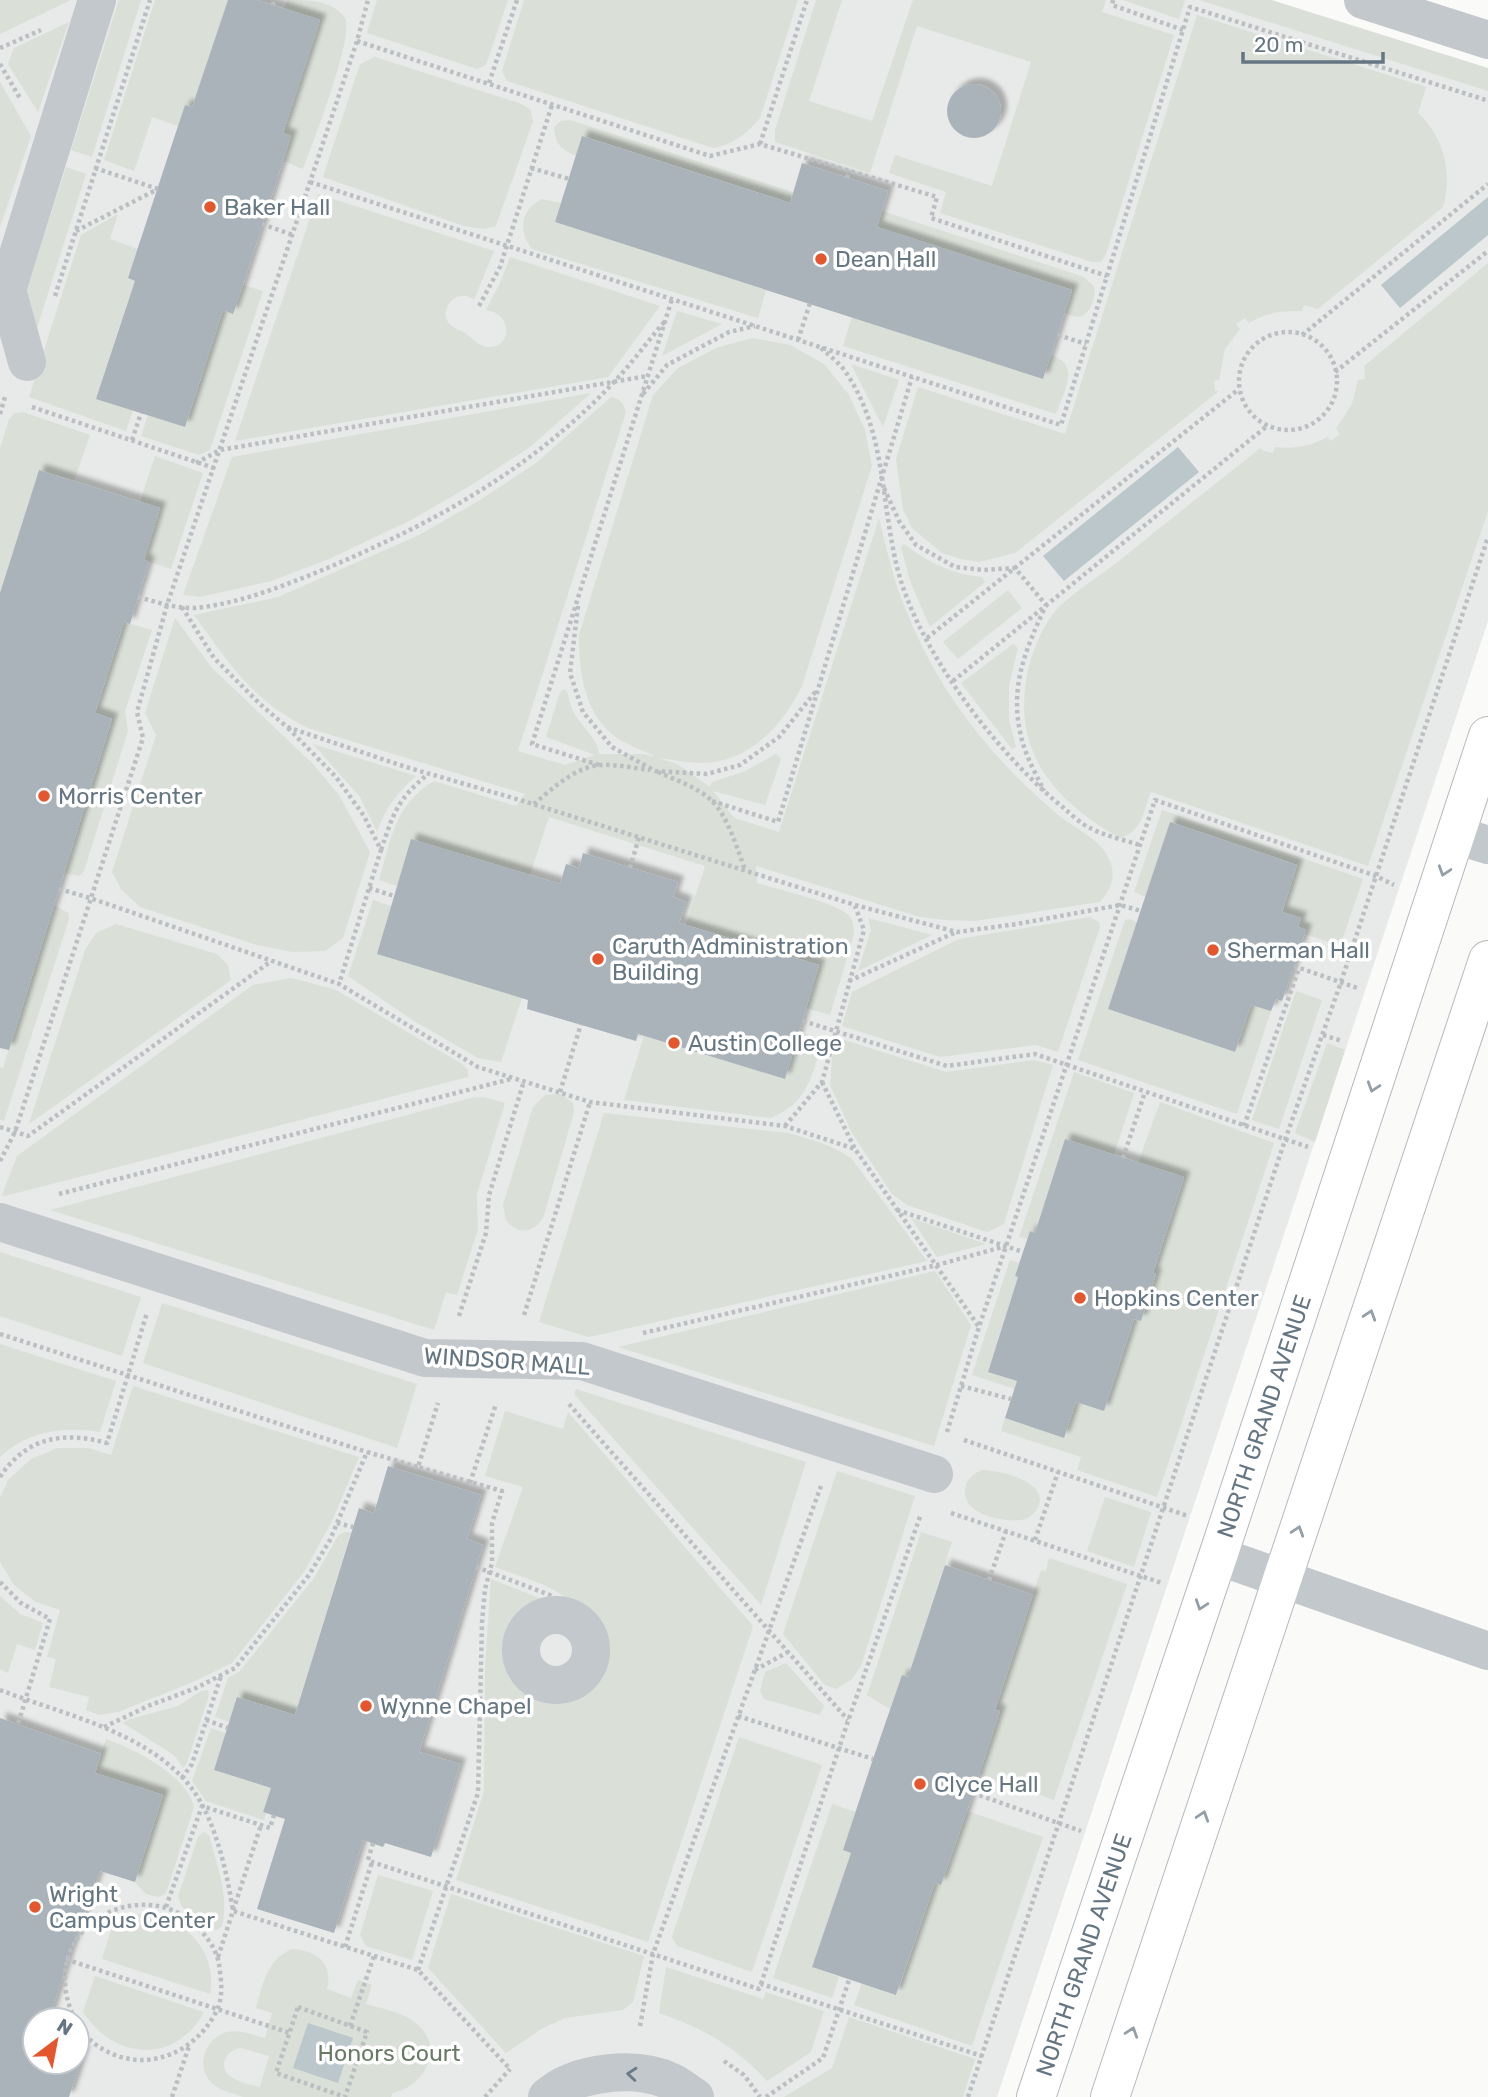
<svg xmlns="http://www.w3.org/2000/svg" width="1488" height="2097" font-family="Rubik,sans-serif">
<defs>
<filter id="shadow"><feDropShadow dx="6" dy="-6" stdDeviation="2" flood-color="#0004"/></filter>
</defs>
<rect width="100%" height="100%" fill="#fafaf8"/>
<!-- built -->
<path fill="#e8e9e9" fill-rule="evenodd" d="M0 0H1272L1488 69V621L997 2097H0ZM35 2020H77V2062H35Z"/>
<!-- green -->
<g fill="#dadfd7" fill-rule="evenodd">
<path d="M0 0H71L0 34Z"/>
<path d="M119 0H141L92 157 71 150Z"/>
<path d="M155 0H228L192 107 185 105 178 126 152 117 134 171 104 160Z"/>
<path d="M287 0C308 0 333 0 345 18 355 35 312 145 303 169L283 161 284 9Z"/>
<path d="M377 0H508L486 65 477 69 367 33Z"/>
<path d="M524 0H798L760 118C748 133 732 145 713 148L507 81 502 71Z"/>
<path d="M816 0H842L809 101 872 121 913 0H1106L1102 12 1174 35 1106 254 1101 262H1092L940 213 946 192 889 173 895 155 992 186 1031 62 917 26 870 173 775 142V130Z"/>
<path d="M1123 0H1185L1179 19Z"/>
<path d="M1199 0H1271L1488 68V91Z"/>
<path d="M1197 15 1426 87 1418 113C1444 137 1453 173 1443 207L1318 309 1304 305 1302 311C1281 311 1267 312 1249 323L1245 318 1236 324 1240 329 1225 349 1219 380 1214 381 1215 391H1219L1015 553 979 562 961 559 942 553 912 528 903 509 896 459 918 387 1065 434Z"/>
<path d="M69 22 38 112 8 64 14 48Z"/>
<path d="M375 57 519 103 530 109 533 121 496 226 484 229 464 226 323 177 360 64Z"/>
<path d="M0 82 31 136 0 227Z"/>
<path d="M570 120 793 192 790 203 583 136 576 156C561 149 555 144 554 127L561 121Z"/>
<path d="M66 167 86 174 36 331 26 292Z"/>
<path d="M318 194 494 251 474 300C454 283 429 321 461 331 471 335 477 347 489 347 513 347 512 313 486 310L500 283 510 257 660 306 608 377 235 441Z"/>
<path d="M542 199 561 203 555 222 766 290 758 318 532 249C518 231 520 210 542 199Z"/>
<path d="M882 211 1084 277C1087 280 1090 282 1093 285 1098 294 1091 312 1082 316 1076 318 1070 315 1064 313L877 227Z"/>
<path d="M118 214 110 239 138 249 128 278 135 281 133 410 126 431 29 397 81 235Z"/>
<path d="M1488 263V511L1368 866 1151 792C1143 810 1143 832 1120 838 1052 800 1009 749 1029 666 1034 647 1044 624 1057 609 1075 591 1100 576 1120 560 1167 522 1215 484 1262 447L1261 450 1273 453 1275 447C1294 449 1310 447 1327 437L1331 441 1340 434 1336 429 1352 404 1358 380 1365 379 1364 366Z"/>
<path d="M243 285 263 291 210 450 199 455 141 436 148 415 185 427 223 310 232 313Z"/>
<path d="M677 311 722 324 662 356Z"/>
<path d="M852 317 1043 379 1051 355C1082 365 1063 392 1056 414L843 346Z"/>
<path d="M752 338 790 345 824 364 849 395 865 430 872 466 802 686C782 726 749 763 701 763 686 763 671 759 658 758L677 764 710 787 712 782 743 772 776 754 781 759 765 805 713 791 734 818 779 832 879 518C887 551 894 584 908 615 933 678 977 739 1025 785 1036 795 1046 805 1057 814 1073 828 1100 838 1109 859 1117 876 1111 889 1100 902L975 921 945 920 920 917 756 866 757 883C777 889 832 902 846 913 854 919 855 929 853 938L830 1015 806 1008 819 965 686 925 705 866 549 817 530 875 397 886 379 880C391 839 395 804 434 781L516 806 525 794 308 728C252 701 229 663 194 615L278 597 417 536 480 500 536 463 611 397C621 399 623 403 626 412L518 751 565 765 595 755 546 737 560 692 564 689 567 691C569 697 569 703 572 709 578 724 599 739 599 754H642L655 757C644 750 629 746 617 738 584 714 579 673 579 635L653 395 678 368 716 348Z"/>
<path d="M851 364 899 380 883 427Z"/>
<path d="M591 393 530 447 473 484 413 519 329 559 271 581 200 597 183 595 232 457Z"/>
<path d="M23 412 90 435 74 481 39 470 0 593V449L9 419 15 413Z"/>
<path d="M155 456 203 473 171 569 144 560 140 502Z"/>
<path d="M904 544C929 563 951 574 982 577L985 582 930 627 910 581 901 547Z"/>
<path d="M1008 590 1022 608 958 659 943 642Z"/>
<path d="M175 618 212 668 312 763 339 795 370 852 343 938 325 951 292 952 257 945 140 907 121 889 112 872 156 735 145 713Z"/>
<path d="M124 622 152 630 125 711 128 731 84 871 79 876 64 873 112 719 95 713Z"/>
<path d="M1013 644 1018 648 1009 686V720L1016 747 1012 749 961 683Z"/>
<path d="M313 744 416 776C397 793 385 808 377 832L360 797Z"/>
<path d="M1162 810 1363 879 1340 946 1305 934 1306 930 1298 927 1282 912 1297 865 1170 822 1146 897 1134 892Z"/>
<path d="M373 900 391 906 378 954 522 998 501 1062 478 1058 414 1021 348 976Z"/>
<path d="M54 905 68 913 69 919 4 1121 0 1120V1067L3 1068Z"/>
<path d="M1090 917 1099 922 1100 927 1058 1052 1036 1045 940 1057 842 1026 852 992 959 939Z"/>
<path d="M868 918 932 935 858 971 871 930Z"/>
<path d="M1129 919 1137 922 1108 1009 1235 1052 1251 1005 1271 1011 1237 1114 1078 1060 1125 920Z"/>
<path d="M116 924 217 954 228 965 231 980 29 1124 85 950 96 933Z"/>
<path d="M291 978 336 990 462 1064 468 1070V1077L5 1196 2 1195 17 1156 253 985Z"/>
<path d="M1296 991 1322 1000 1279 1129 1252 1120Z"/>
<path d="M799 1032 823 1039C812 1075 809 1102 771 1118L624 1100 644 1036 785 1079Z"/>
<path d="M838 1038 946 1072 1034 1060 1053 1065 1004 1224 987 1232 907 1205 892 1194 852 1133 830 1085 832 1058Z"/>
<path d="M1327 1043 1345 1050 1315 1142 1295 1133Z"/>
<path d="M1074 1072 1134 1093 1114 1155 1065 1139 1035 1233 1030 1231 1028 1239 1019 1237Z"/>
<path d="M561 1094 573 1103 574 1112 544 1215C537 1232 518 1237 506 1220L503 1205 533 1107 545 1095Z"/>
<path d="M484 1097 505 1103 477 1194 478 1229 457 1295 446 1292 434 1330 50 1210 471 1098Z"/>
<path d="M1160 1102 1274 1143 1157 1497 1077 1470 1081 1457 1001 1431 1005 1418 1064 1438 1076 1402 1104 1410 1134 1319 1141 1321 1156 1274 1153 1273 1184 1178 1138 1163Z"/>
<path d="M604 1113 788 1133C810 1139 833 1145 852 1159L927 1261 589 1337 539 1322Z"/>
<path d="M911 1218 986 1244 937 1257Z"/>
<path d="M0 1252 141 1297 122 1356 0 1316Z"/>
<path d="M1010 1260 1019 1263 1015 1276 1018 1277 988 1371 1017 1381 1015 1389 972 1375Z"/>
<path d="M935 1271 971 1325 934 1446 618 1347Z"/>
<path d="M162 1303 417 1384 397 1448 143 1363Z"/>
<path d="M0 1344 116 1381 100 1432C64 1426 27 1431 0 1457Z"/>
<path d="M133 1386 359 1457 332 1521 304 1572 232 1663 193 1682 118 1712 99 1715 86 1710 89 1697 49 1687 56 1659 47 1657 60 1610 36 1602 14 1585 0 1562V1498L8 1480 31 1459 58 1448H88L111 1455Z"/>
<path d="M576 1389 806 1462 761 1605 574 1394Z"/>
<path d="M505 1411 563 1429 568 1412 753 1626 648 1942 456 1880 484 1791 485 1666 491 1579 547 1601 566 1616C517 1601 504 1683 554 1684 562 1684 569 1683 575 1679 585 1673 589 1663 590 1652 592 1642 587 1631 583 1622 580 1616 577 1608 572 1603 552 1584 520 1577 495 1567L523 1487 485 1476Z"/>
<path d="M982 1470C1000 1470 1057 1483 1035 1512 1031 1516 1027 1519 1021 1520 1002 1522 963 1515 965 1490 966 1479 973 1474 982 1470Z"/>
<path d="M837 1471 915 1496 861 1666 851 1680 836 1689 825 1685 783 1634Z"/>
<path d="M1105 1497 1151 1512 1134 1567 1087 1551Z"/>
<path d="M344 1532H351L295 1715 238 1697 230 1722 215 1717 228 1678 240 1671 314 1578 338 1536Z"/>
<path d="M921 1532 952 1542 908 1677 902 1675 890 1709 867 1695Z"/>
<path d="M1049 1558 1127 1584 1054 1800 979 1774 1000 1712 995 1710 1041 1570 1046 1571Z"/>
<path d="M0 1596 20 1614 43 1623 35 1650 17 1644 8 1673 0 1669Z"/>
<path d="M786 1663 824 1706 820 1715 764 1699 760 1691 765 1672Z"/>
<path d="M208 1690 209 1695 187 1763 183 1768 174 1755 123 1723 127 1720 178 1706 201 1691Z"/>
<path d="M211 1728 226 1733 214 1770 271 1788 263 1812 266 1813 264 1820 206 1801 192 1781Z"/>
<path d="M739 1737 822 1765 752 1972 677 1946 672 1937Z"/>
<path d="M106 1739C134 1749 187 1775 194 1807L166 1893 159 1897 146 1894 135 1882 163 1795 95 1773Z"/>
<path d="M832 1804 856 1812 851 1853 812 1967 839 1977 832 1998 773 1978Z"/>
<path d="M967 1811 1043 1837 972 2046 854 2005 862 1983 897 1995 935 1883 941 1885Z"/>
<path d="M203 1832 209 1835C216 1864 230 1896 222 1926L217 1930 211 1929 182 1907 178 1896 198 1837Z"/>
<path d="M378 1875 433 1891 412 1960 366 1946 360 1935Z"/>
<path d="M451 1894 644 1956 633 2002 623 2010 565 2018 541 2029 506 2053 428 1968Z"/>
<path d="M145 1913C185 1917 218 1953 210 1994L102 1959 114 1920Z"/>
<path d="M291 1949C315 1950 334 1962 327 1989L351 1998 358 1980 372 1985 366 2004C382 2009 404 2012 417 2024 446 2048 424 2087 393 2093L391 2097H243C232 2093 216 2090 209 2080 196 2063 207 2037 227 2032 239 2029 253 2035 265 2038L272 2013 256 2008C264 1982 265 1963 291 1949ZM241 2048 269 2056 260 2087C251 2085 241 2083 233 2078 216 2069 225 2050 241 2048Z"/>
<path d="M666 1967 763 1999 766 1992 824 2011 811 2052 767 2081C734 2045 704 2029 659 2013Z"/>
<path d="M95 1976 204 2012C175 2065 114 2060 83 2012Z"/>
<path d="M849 2017 975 2059 963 2097H784L832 2068Z"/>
</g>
<!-- water -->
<g fill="#bbc7cb">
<path d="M1488 197V235L1400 308 1381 285Z"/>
<path d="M1178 447 1199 472 1064 581 1043 556Z"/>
<path d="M308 2023 353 2038 338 2083 293 2068Z"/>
</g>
<!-- building -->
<g fill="#aab3b9" filter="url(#shadow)">
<path d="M228 0H257L320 20 283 133 291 136 243 285 233 314 223 310 185 427 96 399 135 281 128 278 178 126 185 105 192 107Z"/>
<circle cx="974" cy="111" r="27"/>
<path d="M582 136 790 203 802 163 888 191 877 227 1072 290 1043 379 555 222Z"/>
<path d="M39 470 160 508 144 560 149 562 138 597 130 624 124 622 95 713 112 719 9 1050 0 1048V593Z"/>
<path d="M1170 822 1297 865 1282 912 1301 918 1298 927 1306 930 1282 1001 1276 999 1271 1011 1251 1005 1235 1052 1108 1009Z"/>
<path d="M411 839 560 884 566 864 579 868 583 853 678 882 673 897 686 902 679 923 819 965 785 1079 638 1034 636 1041 527 1009 528 1000 377 954Z"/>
<path d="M1065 1139 1184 1177 1153 1273 1156 1274 1141 1321 1134 1319 1104 1411 1076 1402 1064 1438 1005 1418 1017 1381 988 1372 1018 1277 1015 1276 1030 1231 1035 1233Z"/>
<path d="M388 1466 481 1495 467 1539 483 1545 419 1752 460 1764 431 1857 385 1843 383 1847 363 1840 334 1933 257 1909 285 1819 263 1812 271 1788 214 1770 237 1697 295 1715 359 1508 374 1513Z"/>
<path d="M945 1565 1033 1595 995 1710 1000 1711 967 1811 941 1885 935 1883 896 1995 812 1967 851 1853 843 1850 873 1759 902 1675 908 1677Z"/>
<path d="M0 1718 101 1754 95 1773 163 1795 135 1882 100 1871 70 1953 49 2020H35V2062H77V2050L84 2052 69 2097H0Z"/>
</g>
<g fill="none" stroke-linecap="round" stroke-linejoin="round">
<defs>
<g id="major">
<path id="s1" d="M1036 2097 1218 1556 1488 736"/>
<path d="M1110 2097 1488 960"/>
</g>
</defs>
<!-- major casing -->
<use href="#major" stroke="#b5babe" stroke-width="40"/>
<!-- path -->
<g stroke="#bbbfc2" stroke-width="4.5" stroke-dasharray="3.5 3.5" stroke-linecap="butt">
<path d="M1113 0 1112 5 1183 30"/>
<path d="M273 5 274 0"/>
<path d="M357 41 710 156 760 144 937 197 931 218 1107 276"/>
<path d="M0 48 41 30"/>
<path d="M0 64 21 100"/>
<path d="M489 83 517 0"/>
<path d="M760 144 807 0"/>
<path d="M95 168 158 189"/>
<path d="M531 168 569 179"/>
<path d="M847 178 849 170"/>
<path d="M310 182 1061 425 1190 7 1486 100 1488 102"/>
<path d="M262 224 293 235"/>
<path d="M76 231 158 189"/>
<path d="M55 296 150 0"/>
<path d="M479 306 500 267 552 105"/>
<circle cx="1288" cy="381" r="49"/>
<path d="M1058 335 1086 344"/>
<path d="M1302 335 1488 184"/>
<path d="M798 340 810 303"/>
<path d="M821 348C830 356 841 364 847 374 888 436 880 509 900 578 924 658 1000 757 1065 809 1072 815 1081 824 1090 828 1105 836 1124 840 1140 845"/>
<path d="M1335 372 1488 251"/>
<path d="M643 394 667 365 729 332 755 326"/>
<path d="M32 407 214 468"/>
<path d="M0 414 5 397"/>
<path d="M132 440 141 413"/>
<path d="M196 463 220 450 647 376"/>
<path d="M884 488 899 521 916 545 955 567 984 570 1015 568 1046 605C1026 649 1009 686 1021 736 1025 755 1036 774 1044 791"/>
<path d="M138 597C157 602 176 609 196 608 242 603 289 584 332 566 439 520 533 468 614 382 632 363 648 341 665 321"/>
<path d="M578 606 570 673 583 712 612 747 655 771 707 774 740 765 779 737 816 691"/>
<path d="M182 607 214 658 261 705 287 727 406 767 520 800 855 905 957 932 1017 924 1120 905 1141 911"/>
<path d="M927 638 1239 389"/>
<path d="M953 681 1267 426"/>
<path d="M288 728 336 777 364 816 381 850 339 984"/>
<path d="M599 765 532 744 672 299"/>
<path d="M658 772C675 780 698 787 712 801 727 815 738 850 745 870"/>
<path d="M712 801 778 822 912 377"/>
<path d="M534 804C552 789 575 767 600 765 616 764 634 768 650 770"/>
<path d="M381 850C394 812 397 800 428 774"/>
<path d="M630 868 639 837"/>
<path d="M369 888 394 896"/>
<path d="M59 889 90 898 339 984 478 1067 590 1102 785 1126 855 1149 979 1327"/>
<path d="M1294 966 1360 989"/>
<path d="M849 981 956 932"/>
<path d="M803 1021 947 1066 1035 1054 1308 1147"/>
<path d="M1323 1035 1342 1041"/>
<path d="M822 1082 855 1149"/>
<path d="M560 1092 581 1024"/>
<path d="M785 1126 822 1082 864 930 855 906"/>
<path d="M1244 1126 1299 968"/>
<path d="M0 1127 28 1136 270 962"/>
<path d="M1123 1158 1145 1092"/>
<path d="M0 1161 15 1132 143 738 137 712 167 605 310 182 357 41 368 0"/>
<path d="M59 1194 511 1079"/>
<path d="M897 1210 1023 1252"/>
<path d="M524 1315 590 1102"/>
<path d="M459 1316 486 1233 489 1195 524 1081"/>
<path d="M643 1333 937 1265 1006 1246"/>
<path d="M0 1334 367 1452"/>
<path d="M961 1386 1011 1399"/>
<path d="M569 1404 848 1720"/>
<path d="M947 1432 979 1327 1155 800 1376 876 1394 885"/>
<path d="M964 1440 1188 1516"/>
<path d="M0 1477C26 1437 64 1431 107 1443L147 1313"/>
<path d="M470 1483 496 1404"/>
<path d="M951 1513 1162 1583"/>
<path d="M337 1523 353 1527"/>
<path d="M1035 1540 1058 1472"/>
<path d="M476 1567 550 1595 568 1608 580 1632"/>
<path d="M989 1580 1006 1531"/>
<path d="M0 1582 21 1603 50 1619 18 1724"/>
<circle cx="556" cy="1649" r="29"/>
<path d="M755 1670 788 1652"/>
<path d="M0 1690C64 1715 150 1732 193 1790 216 1822 227 1873 233 1911L418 1970 510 2069"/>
<path d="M738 1716 873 1759"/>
<path d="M206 1720 228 1728"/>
<path d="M104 1727 148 1706 196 1688 235 1668 309 1575 330 1540 367 1452 418 1467"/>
<path d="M182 1778 192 1764 221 1676"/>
<path d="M973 1793 1081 1831"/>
<path d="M373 1843 368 1860 372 1862 759 1989 761 1984 982 2056"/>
<path d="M166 1907 202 1806 270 1828 274 1815"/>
<path d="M345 1947 372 1862"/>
<path d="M218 1957 261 1825"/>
<path d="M69 1958 68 1960 290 2033"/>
<path d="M418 1970 478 1793 482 1622 485 1589 492 1563V1523L502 1491 418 1467 438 1403"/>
<path d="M761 1984 848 1721 921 1514"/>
<path d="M298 2007 367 2032 345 2097 276 2073Z"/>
<path d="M75 2020C68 2004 64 1991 65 1974 69 1911 150 1883 194 1924 206 1935 216 1948 219 1964 221 1979 224 1997 216 2012 193 2057 138 2076 95 2044 88 2039 83 2031 77 2024"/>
<path d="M350 2026 374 1956"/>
<path d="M640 2026 653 1954 822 1483"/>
<path d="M724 2061 744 2075 760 2097"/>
<path d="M172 2097 189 2046"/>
<path d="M485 2097 510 2069"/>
<path d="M766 2097 823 2058 849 1980"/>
<path d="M968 2097 1285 1140 1341 982 1488 537"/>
</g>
<!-- minor -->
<g stroke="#c3c8cc" stroke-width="38">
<path d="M1363 0 1488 40"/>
<path d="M27 362 7 290 97 0"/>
<path d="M1456 835 1488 845"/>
<path d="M0 1222 425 1358 582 1361 934 1474"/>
<path d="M1218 1556 1488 1651"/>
<circle cx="556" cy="1650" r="35"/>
<path d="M547 2097C576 2071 637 2065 672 2082 680 2086 687 2092 695 2097"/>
</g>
<!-- major -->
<use href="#major" stroke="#fff" stroke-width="38"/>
</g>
<!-- one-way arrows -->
<defs><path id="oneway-chevron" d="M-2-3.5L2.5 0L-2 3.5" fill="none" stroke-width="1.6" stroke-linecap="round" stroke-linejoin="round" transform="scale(1.75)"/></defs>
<g stroke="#939fa8">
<use href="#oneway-chevron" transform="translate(1444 871) rotate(108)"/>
<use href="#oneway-chevron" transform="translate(1373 1087) rotate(108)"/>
<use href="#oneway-chevron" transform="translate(1370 1315) rotate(-72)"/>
<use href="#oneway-chevron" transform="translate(1298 1531) rotate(-72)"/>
<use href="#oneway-chevron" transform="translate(1201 1605) rotate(109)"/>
<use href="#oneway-chevron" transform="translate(1203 1816) rotate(-72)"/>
<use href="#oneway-chevron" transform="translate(1132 2032) rotate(-72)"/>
</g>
<use stroke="#6a7a87" href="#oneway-chevron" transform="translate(632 2074) rotate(-175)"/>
<!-- markers -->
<g fill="#e4572e" stroke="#fff" stroke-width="2.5">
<circle cx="210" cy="207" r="7"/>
<circle cx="821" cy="259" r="7"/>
<circle cx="44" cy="796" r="7"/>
<circle cx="1213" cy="950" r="7"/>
<circle cx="598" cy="959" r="7"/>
<circle cx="674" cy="1043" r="7"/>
<circle cx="1080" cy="1298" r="7"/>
<circle cx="366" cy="1706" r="7"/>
<circle cx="920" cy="1784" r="7"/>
<circle cx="35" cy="1907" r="7"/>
</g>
<g text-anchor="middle" stroke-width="7" stroke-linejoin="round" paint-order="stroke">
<!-- poi labels -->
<g font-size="23" fill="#657683" stroke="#fff" text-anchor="start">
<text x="224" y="215">Baker Hall</text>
<text x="835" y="267">Dean Hall</text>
<text x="58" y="804">Morris Center</text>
<text x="612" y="954">Caruth Administration<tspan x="612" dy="26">Building</tspan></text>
<text x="1227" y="958">Sherman Hall</text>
<text x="688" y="1051">Austin College</text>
<text x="1094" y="1306">Hopkins Center</text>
<text x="380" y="1714">Wynne Chapel</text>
<text x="934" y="1792">Clyce Hall</text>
<text x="49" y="1902">Wright<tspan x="49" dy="26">Campus Center</tspan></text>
</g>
<!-- street labels -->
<g font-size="23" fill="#657683" stroke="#fff">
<text transform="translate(507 1361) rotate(4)" y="8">WINDSOR MALL</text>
<text dy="8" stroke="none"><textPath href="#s1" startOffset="718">NORTH GRAND AVENUE</textPath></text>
<text dy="8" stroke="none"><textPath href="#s1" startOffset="150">NORTH GRAND AVENUE</textPath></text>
</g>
<!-- park labels -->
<g font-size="23" fill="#687a64" stroke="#fff">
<text x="389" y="2061">Honors Court</text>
</g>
</g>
<!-- north arrow -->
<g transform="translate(56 2041) rotate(32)"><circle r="33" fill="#ffffff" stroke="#c1c8cd" stroke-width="2"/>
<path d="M0-5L12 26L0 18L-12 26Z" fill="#e4572e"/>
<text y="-10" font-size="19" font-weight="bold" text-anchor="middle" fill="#657683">N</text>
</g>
<!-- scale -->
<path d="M1243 52v10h140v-10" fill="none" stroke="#657683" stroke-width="3.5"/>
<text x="1254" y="52" font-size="21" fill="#657683" stroke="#ffffff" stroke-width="5" paint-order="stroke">20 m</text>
</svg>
